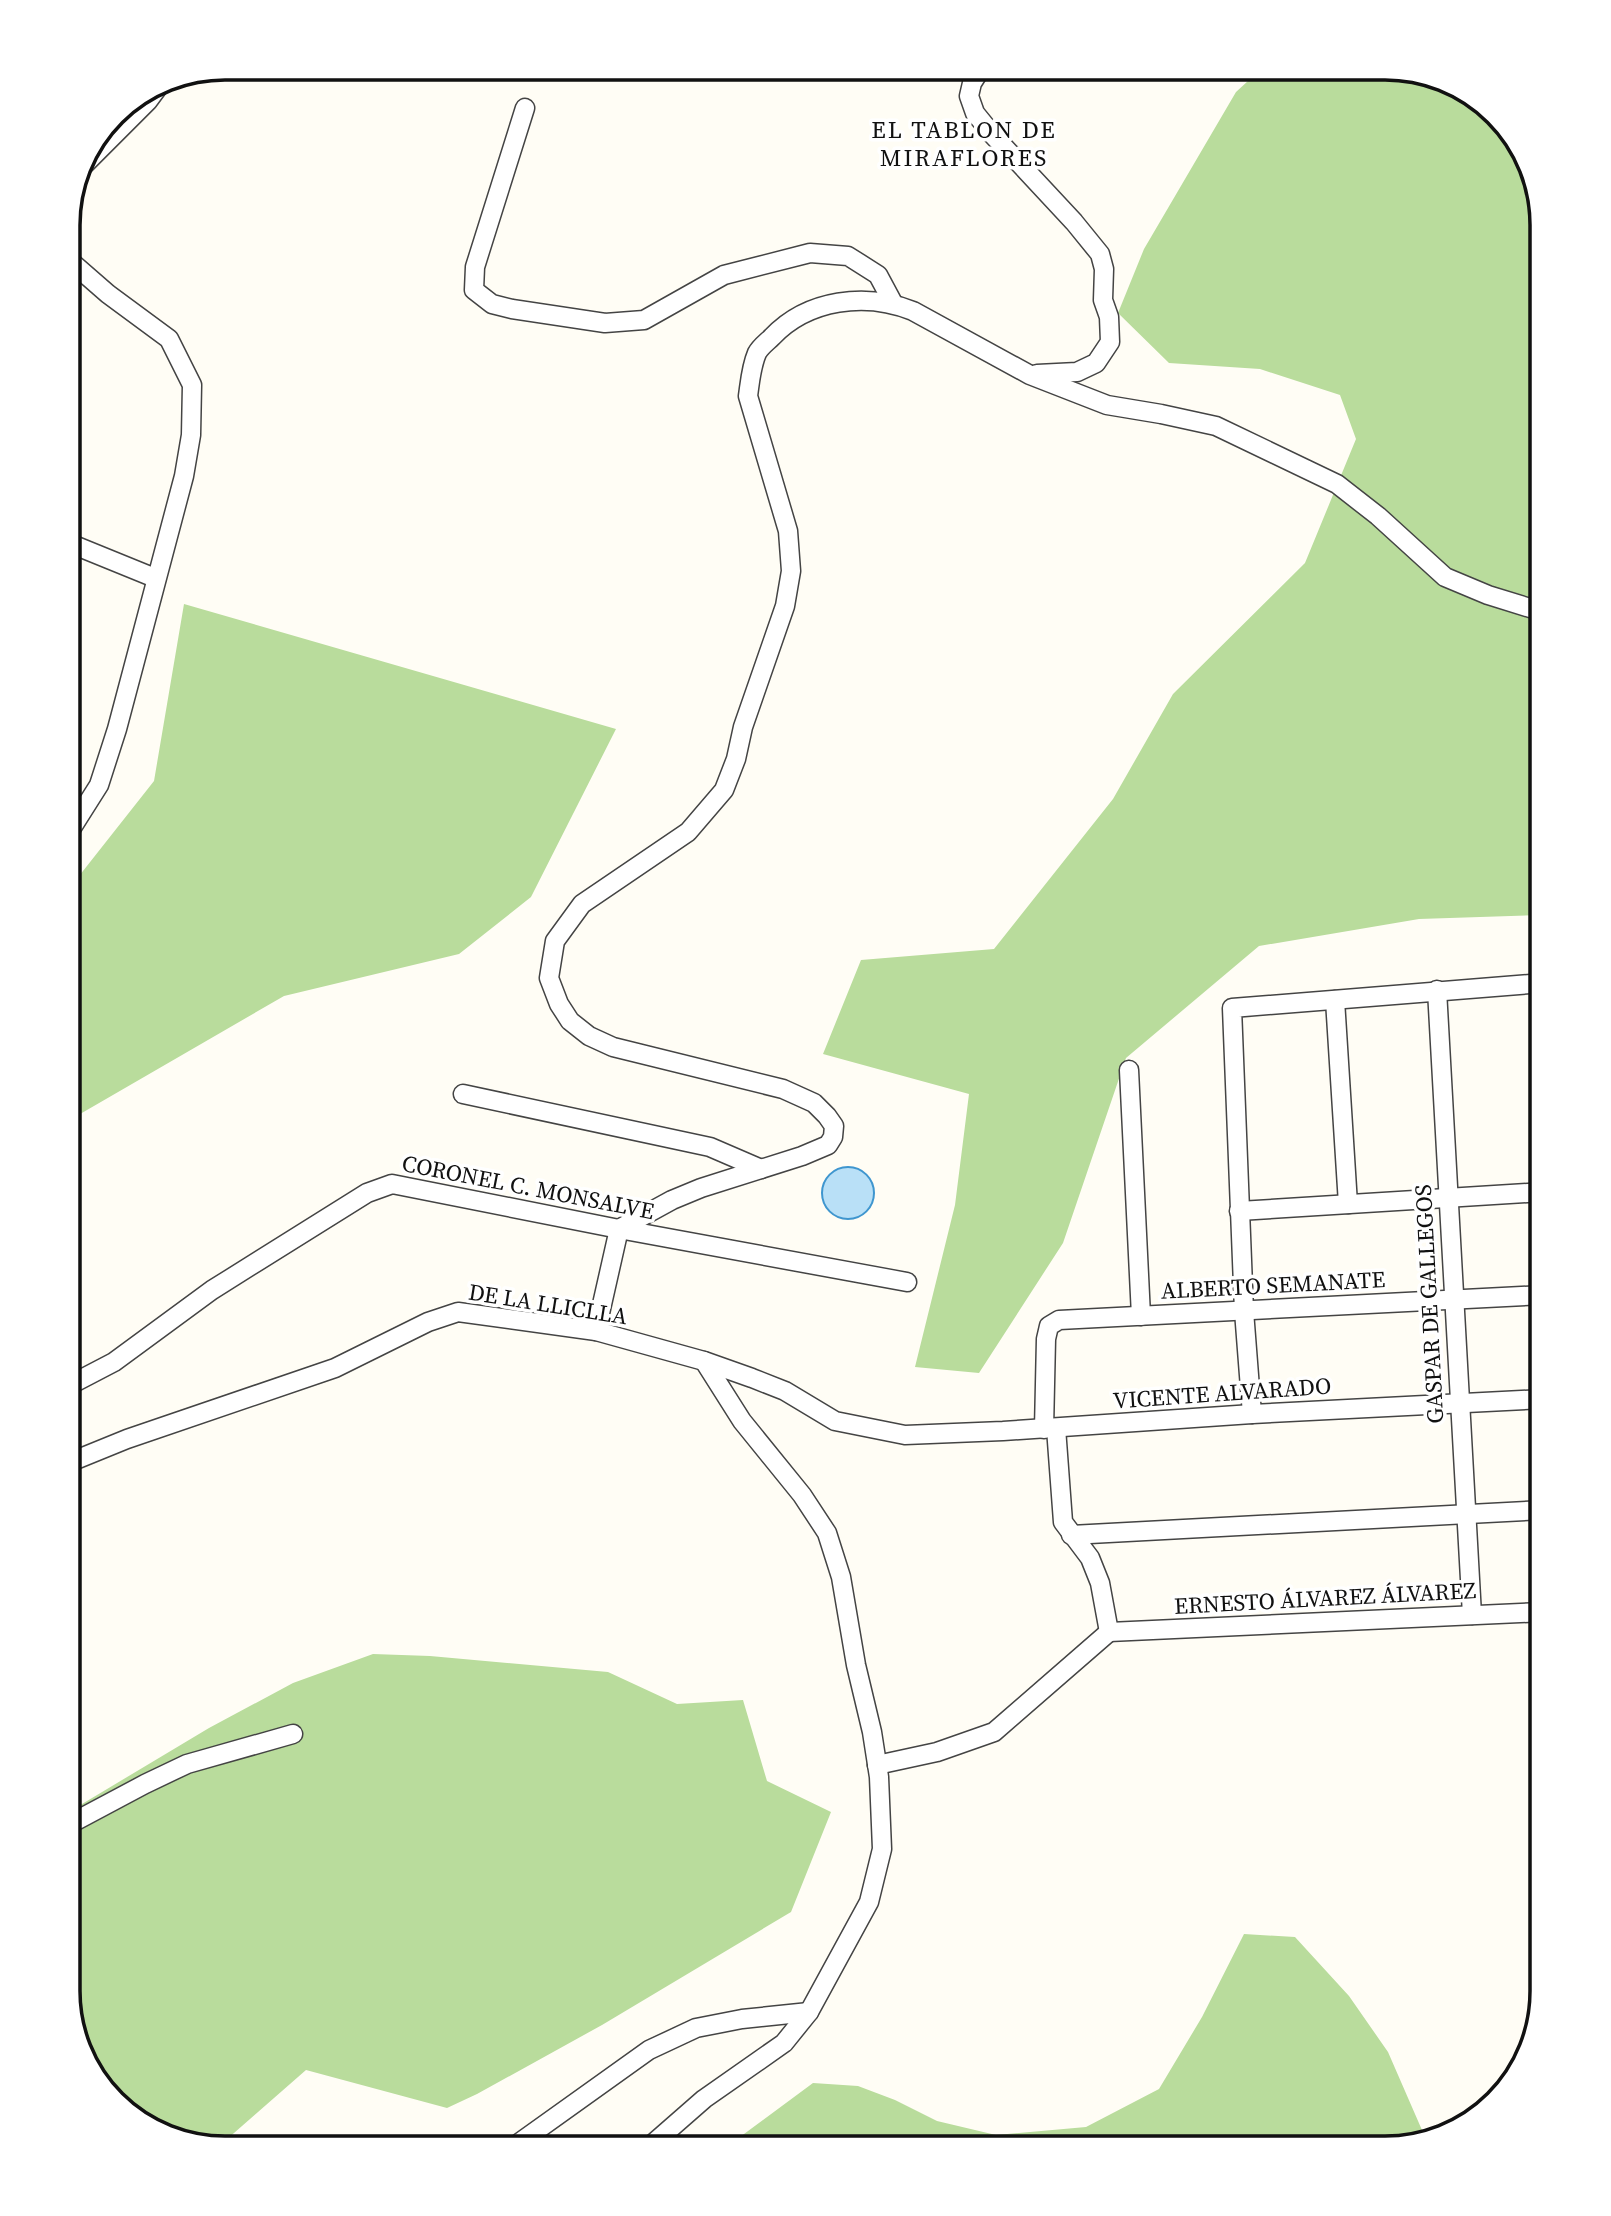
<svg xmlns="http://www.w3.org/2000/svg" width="1611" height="2216" font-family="'Source Serif 4',serif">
<rect width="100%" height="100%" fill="#fffdf5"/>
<!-- forest -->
<g fill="#b9dc9c">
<path d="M1261 69H1395L1464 90 1521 147 1543 226V915L1419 919 1259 946 1126 1058 1063 1243 979 1373 915 1367 955 1205 969 1094 823 1054 861 960 994 949 1113 799 1173 694 1305 563 1356 439 1340 395 1260 369 1169 363 1118 313 1144 249 1236 92Z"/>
<path d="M184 604 616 729 531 897 459 954 284 996 68 1121V890L154 781Z"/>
<path d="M373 1654 430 1656 608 1672 677 1704 743 1700 767 1781 831 1812 791 1912 602 2025 477 2094 447 2108 306 2070 218 2147 147 2126 90 2069 68 1990V1819L72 1810 209 1728 293 1683Z"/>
<path d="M1244 1934 1295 1937 1349 1996 1388 2052 1425 2137 1386 2148H725L813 2083 858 2086 895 2100 937 2121 996 2135 1086 2127 1159 2089 1202 2017Z"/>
</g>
<!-- water -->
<circle fill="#b9e0f7" stroke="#3f96cf" stroke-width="2" cx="848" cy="1193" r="26"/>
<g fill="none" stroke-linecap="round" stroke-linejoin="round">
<defs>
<g id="minor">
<path d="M990 68 979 72 972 83 969 96 975 113 992 134 1074 222 1100 254 1104 269 1103 300 1109 317 1110 342 1096 363 1077 372 1037 374"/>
<path d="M525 108 475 267 474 290 492 304 512 309 605 323 644 320 724 275 810 253 848 256 878 275 893 303"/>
<path d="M82 167 148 101 162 82"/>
<path d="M69 543 155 578"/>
<path d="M68 834 99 785 117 729 184 476 191 435 192 385 169 339 108 294 69 260"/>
<path d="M1540 984 1543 1040"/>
<path d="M1437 990C1447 1199 1461 1407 1472 1615"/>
<path d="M1335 1000 1348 1204"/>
<path d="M1129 1070 1141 1316"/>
<path d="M463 1094 710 1147 761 1169"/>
<path d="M1239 1211 1543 1192"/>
<path d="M619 1229 672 1200 701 1188 802 1156 828 1145 833 1137 834 1126 827 1116 814 1103 783 1089 613 1047 589 1036 570 1021 559 1004 549 978 555 941 582 904 688 832 724 790 736 759 743 727 785 606 791 571 788 531 748 396C750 382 751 367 757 353 760 347 767 342 772 337 808 299 866 292 913 311L1030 375 1107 405 1161 414 1216 426 1337 484 1378 516 1445 577 1488 595 1543 612"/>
<path d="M596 1331 619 1229"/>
<path d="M68 1386 114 1362 212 1290 367 1193 392 1184 619 1229 907 1282"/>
<path d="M1252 1414 1244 1311 1232 1008 1543 983"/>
<path d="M1056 1428 1063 1522 1090 1558 1100 1583 1109 1632"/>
<path d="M1044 1429 1046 1339 1049 1326 1059 1320 1543 1295"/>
<path d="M68 1463 127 1439 335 1368 428 1322 458 1312 596 1331 704 1361 752 1378 785 1391 835 1421 905 1435 1003 1431 1252 1414 1543 1399"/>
<path d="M1071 1535 1543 1510"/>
<path d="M1109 1632 1543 1612"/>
<path d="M877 1765 937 1752 994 1732 1109 1632"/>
<path d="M68 1825 145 1784 187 1764 293 1734"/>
<path d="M512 2148 649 2050 696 2028 742 2019 809 2012"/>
<path d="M648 2148 704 2099 784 2043 809 2012 869 1902 882 1849 879 1777 872 1732 856 1665 841 1577 827 1533 802 1495 742 1421 704 1361"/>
</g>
</defs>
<!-- minor casing -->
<use href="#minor" stroke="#444" stroke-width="21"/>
<!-- minor -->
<use href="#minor" stroke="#fff" stroke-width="18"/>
</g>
<g text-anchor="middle" stroke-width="7" stroke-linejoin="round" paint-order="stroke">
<!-- street labels -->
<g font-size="23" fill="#111" stroke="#fff">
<text transform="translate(528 1187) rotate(11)" y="8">CORONEL C. MONSALVE</text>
<text transform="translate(1273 1285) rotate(-3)" y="8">ALBERTO SEMANATE</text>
<text transform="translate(548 1304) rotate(9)" y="8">DE LA LLICLLA</text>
<text transform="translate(1429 1304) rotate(-93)" y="8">GASPAR DE GALLEGOS</text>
<text transform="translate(1222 1393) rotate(-4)" y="8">VICENTE ALVARADO</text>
<text transform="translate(1325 1598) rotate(-3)" y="8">ERNESTO ÁLVAREZ ÁLVAREZ</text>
</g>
<!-- neighbourhood labels -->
<g font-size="24" letter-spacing="2" fill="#111" stroke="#fff">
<text x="964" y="138">EL TABLON DE<tspan x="964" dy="28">MIRAFLORES</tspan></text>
</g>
</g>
<!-- crop -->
<path d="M0 0H1611V2216H0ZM225 80H1385A145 145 0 0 1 1530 225V1991A145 145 0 0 1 1385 2136H225A145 145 0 0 1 80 1991V225A145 145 0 0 1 225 80Z" fill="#fff" fill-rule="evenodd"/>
<path fill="none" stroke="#111" stroke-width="3.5" d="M225 80H1385A145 145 0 0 1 1530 225V1991A145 145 0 0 1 1385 2136H225A145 145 0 0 1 80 1991V225A145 145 0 0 1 225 80Z"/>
</svg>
